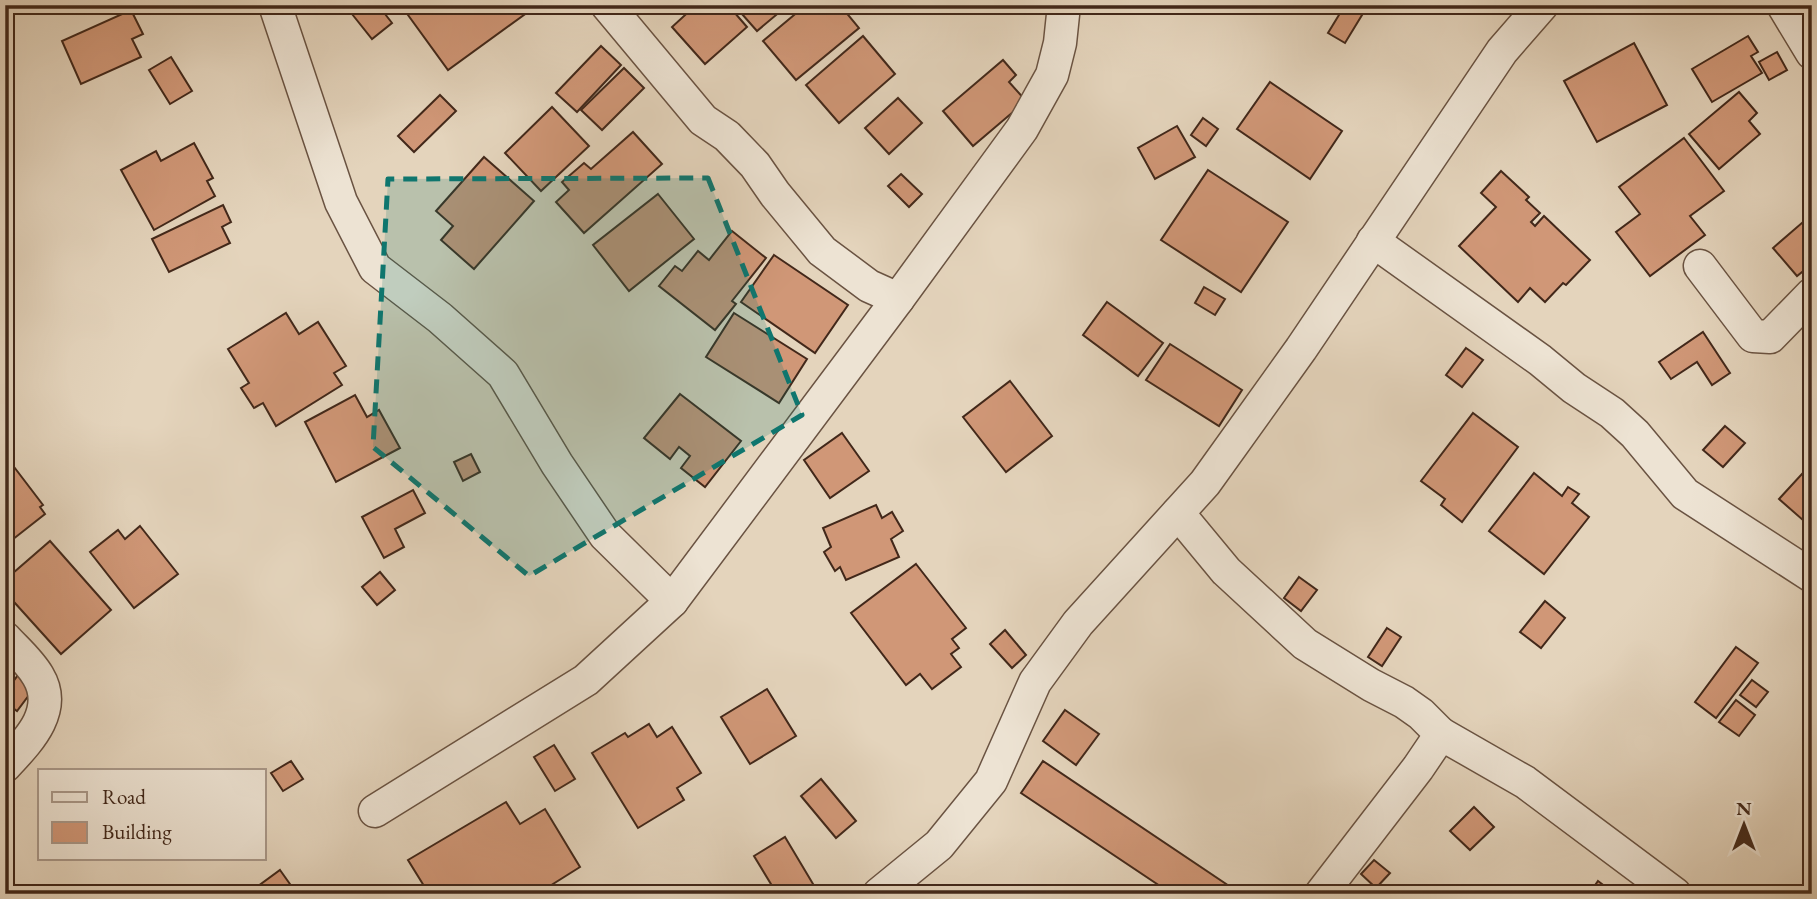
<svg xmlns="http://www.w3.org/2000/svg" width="1817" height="899" font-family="'EB Garamond',serif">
<rect width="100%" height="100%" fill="#e4d4bc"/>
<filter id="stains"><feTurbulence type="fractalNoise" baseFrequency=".00286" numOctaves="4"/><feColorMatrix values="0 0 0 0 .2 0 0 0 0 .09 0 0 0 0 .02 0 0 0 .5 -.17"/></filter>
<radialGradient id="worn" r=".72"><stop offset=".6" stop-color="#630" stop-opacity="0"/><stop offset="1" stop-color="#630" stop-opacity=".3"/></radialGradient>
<!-- building -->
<g fill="#d09777" stroke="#42281a" stroke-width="2">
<path d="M363 5H378L392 23 372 39 352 14Z"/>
<path d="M422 5H523L528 12 448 70 408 15Z"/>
<path d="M696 5H728L747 27 705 64 672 27Z"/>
<path d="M734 5H788L757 31Z"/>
<path d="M806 5H840L859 28 796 80 763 41Z"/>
<path d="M1345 5 1362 15 1345 43 1328 33Z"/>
<path d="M131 10 143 34 132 39 141 57 81 84 62 41Z"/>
<path d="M863 36 895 74 839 123 806 85Z"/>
<path d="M1748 36 1758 52 1751 56 1762 73 1712 102 1692 69Z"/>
<path d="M1634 43 1667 105 1597 142 1564 81Z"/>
<path d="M601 46 621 65 577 112 556 93Z"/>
<path d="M1777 52 1787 70 1769 80 1759 62Z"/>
<path d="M171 57 192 91 170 104 149 70Z"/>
<path d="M1003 60 1016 75 1009 82 1026 101 973 146 943 111Z"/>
<path d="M624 68 644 88 602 130 581 110Z"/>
<path d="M1270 82 1342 131 1310 179 1237 129Z"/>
<path d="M1739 92 1757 113 1749 121 1760 134 1719 169 1689 134Z"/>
<path d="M440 95 456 111 414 152 398 136Z"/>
<path d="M898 98 922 123 889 154 865 128Z"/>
<path d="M552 107 589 146 541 191 505 153Z"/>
<path d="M1203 118 1218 129 1206 146 1191 135Z"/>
<path d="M1177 126 1195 157 1155 179 1138 148Z"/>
<path d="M633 132 662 164 584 233 556 202 569 190 562 182 584 163 591 169Z"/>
<path d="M1684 138 1724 191 1690 216 1705 235 1650 276 1616 232 1640 214 1619 187Z"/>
<path d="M194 143 213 178 207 181 215 196 154 230 121 170 156 151 161 161Z"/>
<path d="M484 157 534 201 474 269 441 240 453 226 436 211Z"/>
<path d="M1208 170 1288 222 1241 292 1161 240Z"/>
<path d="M1501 171 1529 197 1526 200 1540 213 1531 222 1535 226 1544 216 1590 260 1566 285 1563 283 1545 302 1530 288 1518 302 1459 246 1496 207 1481 193Z"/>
<path d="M901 174 922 194 909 207 888 186Z"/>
<path d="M658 194 694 239 629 291 593 245Z"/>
<path d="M223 205 231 222 222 227 230 243 169 272 152 239Z"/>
<path d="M1803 222 1812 231V264L1797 276 1773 248Z"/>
<path d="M732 231 766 258 732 301 736 304 715 330 659 286 675 266 682 271 698 251 709 260Z"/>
<path d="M774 255 848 305 815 353 741 302Z"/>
<path d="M1204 287 1225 299 1215 315 1195 303Z"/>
<path d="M1107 302 1163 343 1138 376 1083 335Z"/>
<path d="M286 313 299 334 318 322 346 366 334 373 342 385 276 426 263 403 254 408 241 388 249 383 228 349Z"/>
<path d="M734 313 807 359 779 403 706 357Z"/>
<path d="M1703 332 1730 373 1712 385 1697 362 1671 379 1659 362Z"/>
<path d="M1170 344 1242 390 1219 426 1146 380Z"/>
<path d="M1466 348 1483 360 1462 387 1446 375Z"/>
<path d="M1010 381 1052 436 1006 472 963 417Z"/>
<path d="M680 394 741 441 705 487 681 468 690 456 679 447 670 459 644 438Z"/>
<path d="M355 395 367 417 379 410 400 448 336 482 305 422Z"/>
<path d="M1473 413 1518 447 1462 522 1441 505 1445 499 1421 481Z"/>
<path d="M1725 426 1745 443 1723 467 1703 450Z"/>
<path d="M842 433 869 471 830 498 804 460Z"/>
<path d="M471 454 480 472 463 481 454 462Z"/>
<path d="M8 459 43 505 40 507 45 514 12 540 5 533V461Z"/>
<path d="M1812 463V513L1804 521 1779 499Z"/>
<path d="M1534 473 1562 496 1568 487 1579 494 1572 503 1589 517 1544 574 1489 531Z"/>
<path d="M413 490 425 513 395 529 404 547 384 558 362 517Z"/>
<path d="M876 505 882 518 892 512 903 531 891 539 899 557 846 580 840 567 835 571 824 552 831 547 823 528Z"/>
<path d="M140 526 178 574 134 608 90 552 118 530 125 539Z"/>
<path d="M50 541 111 610 61 654 5 592V580Z"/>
<path d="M916 564 966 628 952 639 959 648 951 654 961 667 932 689 920 674 906 685 851 613Z"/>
<path d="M380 572 395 590 377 605 362 587Z"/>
<path d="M1299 577 1317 590 1301 611 1284 598Z"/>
<path d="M1545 601 1565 618 1541 648 1520 632Z"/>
<path d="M1387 628 1401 637 1382 666 1368 657Z"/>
<path d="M1005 630 1026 655 1012 668 990 644Z"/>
<path d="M1736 647 1758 663 1716 718 1695 702Z"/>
<path d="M18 675 35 687 17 711 5 702V693Z"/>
<path d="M1752 680 1768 692 1756 707 1740 695Z"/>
<path d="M767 689 796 736 750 764 721 717Z"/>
<path d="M1736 700 1755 715 1739 736 1719 722Z"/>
<path d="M1065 710 1099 734 1076 765 1043 741Z"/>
<path d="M649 724 657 737 672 727 701 773 677 788 684 800 638 828 592 753 625 733 628 737Z"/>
<path d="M554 745 575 779 555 791 534 757Z"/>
<path d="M291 761 303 779 283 791 271 773Z"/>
<path d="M1043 761 1241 894H1172L1021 793Z"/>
<path d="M821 779 856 821 836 838 801 796Z"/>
<path d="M506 802 520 824 545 809 580 867 537 894H429L408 860Z"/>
<path d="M1474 807 1494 827 1470 850 1450 831Z"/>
<path d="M785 837 819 894H777L754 856Z"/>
<path d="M1374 860 1390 873 1376 888 1361 874Z"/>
<path d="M280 870 297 894H247Z"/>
<path d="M5 871 21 894H5Z"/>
<path d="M1598 881 1615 894H1589Z"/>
</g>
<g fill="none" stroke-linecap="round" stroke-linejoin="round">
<defs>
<g id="street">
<path d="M275 5 341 202 375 268 440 318 503 374 557 464 605 535 672 601"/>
<path d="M607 5 703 120 727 136 755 165 775 194 822 251 869 286 898 299"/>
<path d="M1783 5 1812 53"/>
<path d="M1373 241 1540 360 1574 388 1612 413 1635 434 1685 494 1812 576"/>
<path d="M1700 266 1753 336 1770 337 1812 294"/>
<path d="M1178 513 1226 571 1305 644 1371 685 1404 702 1421 714 1441 734 1418 768 1321 894"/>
<path d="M5 638C16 650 30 662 38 676 59 711 27 742 5 766"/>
<path d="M1441 734 1525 782 1675 894"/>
<path d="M375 811 586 680 672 601 898 299 1022 129 1052 75 1060 43 1064 5"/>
<path d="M879 894 939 845 991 781 1035 682 1078 623 1205 483 1301 349 1502 51 1542 5"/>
</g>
</defs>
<!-- street casing -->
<use href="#street" stroke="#6a5342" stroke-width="35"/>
<!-- street -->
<use href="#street" stroke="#ede3d3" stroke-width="32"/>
</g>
<!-- marked area -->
<path fill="#0f766e" fill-opacity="0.2" stroke="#0f766e" stroke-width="5" stroke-dasharray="14 9" stroke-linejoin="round" d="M708 178 802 415 529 576 373 447 388 179Z"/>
<!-- margin -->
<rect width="1817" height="899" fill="none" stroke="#e4d4bc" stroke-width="28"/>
<rect x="7" y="7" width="1803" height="885" fill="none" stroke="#42281a" stroke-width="3.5"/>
<rect x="14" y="14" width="1789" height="871" fill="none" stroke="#42281a" stroke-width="2"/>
<!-- legend -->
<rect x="38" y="769" width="228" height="91" fill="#ede3d3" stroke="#a99889" stroke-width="2"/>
<rect x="52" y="792" width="35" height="10" fill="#ede3d3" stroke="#a99889" stroke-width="2"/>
<text x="102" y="804" font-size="21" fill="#42281a">Road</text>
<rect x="52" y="822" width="35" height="21" fill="#d09777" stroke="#a99889" stroke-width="2"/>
<text x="102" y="839" font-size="21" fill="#42281a">Building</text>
<!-- north arrow -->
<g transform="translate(1744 825)" stroke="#ede3d3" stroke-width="5" paint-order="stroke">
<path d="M0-5L12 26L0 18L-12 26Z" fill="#42281a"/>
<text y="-10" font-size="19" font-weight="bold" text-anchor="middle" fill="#42281a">N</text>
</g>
<rect width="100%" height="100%" filter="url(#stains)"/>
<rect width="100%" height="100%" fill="url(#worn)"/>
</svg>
